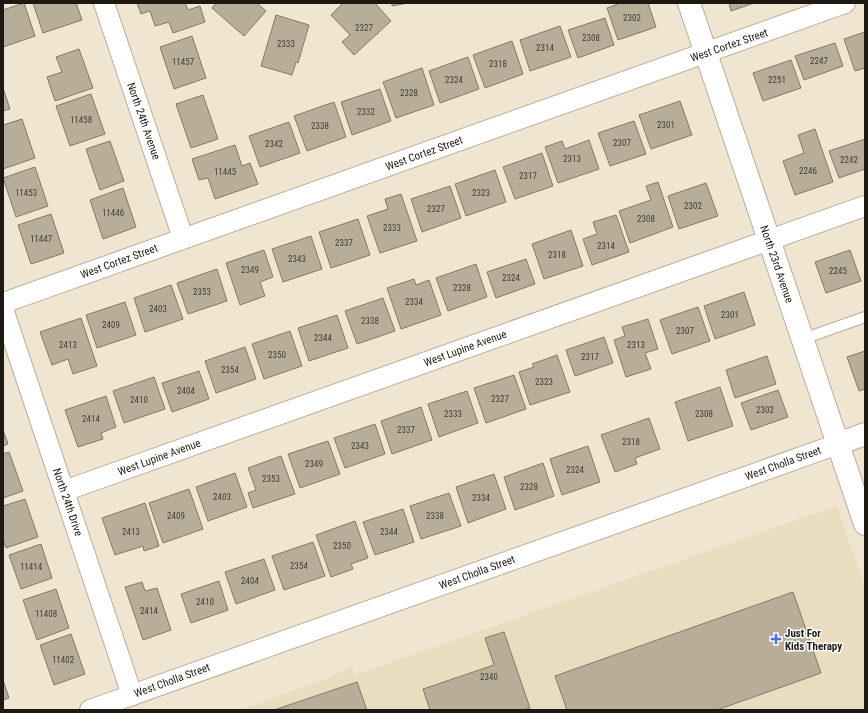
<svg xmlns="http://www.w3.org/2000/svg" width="868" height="713" font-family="'Roboto Condensed',sans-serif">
<rect width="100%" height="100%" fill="#f0e5d0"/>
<!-- built -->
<path fill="#e9dcbf" d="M837 506 865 588V710H240L325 679 352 666 355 675Z"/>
<!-- building -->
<g fill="#b7ad98" stroke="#837966">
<path d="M24 3 35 36 3 47V10Z"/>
<path d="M33 3H76L82 20 43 33Z"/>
<path d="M137 3H185L188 10 200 6 205 22 173 33 169 22 155 26 150 11 141 14Z"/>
<path d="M216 3H257L266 11 244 36 212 8Z"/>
<path d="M343 3H375L391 21 354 55 342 42 350 35 331 15Z"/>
<path d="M392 3H408L392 6Z"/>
<path d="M621 3H648L656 27 618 40 607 8Z"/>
<path d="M729 3H754L731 11Z"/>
<path d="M276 15 309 25 298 63 296 62 292 75 261 66Z"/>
<path d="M605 18 614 45 578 58 568 30Z"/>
<path d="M560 26 571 57 530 71 520 40Z"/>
<path d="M865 32V68L855 71 844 39Z"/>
<path d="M192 36 206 78 174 89 160 47Z"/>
<path d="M512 41 523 74 485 88 473 55Z"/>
<path d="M835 43 843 66 804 80 795 56Z"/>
<path d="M79 49 93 88 55 101 47 77 62 72 56 57Z"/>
<path d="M468 57 479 89 440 103 429 71Z"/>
<path d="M791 60 801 88 763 101 753 73Z"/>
<path d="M422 68 434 105 396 118 383 82Z"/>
<path d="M3 88 10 109 3 111Z"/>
<path d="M380 89 391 121 352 135 341 102Z"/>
<path d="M91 94 105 134 70 146 56 106Z"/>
<path d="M203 95 218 139 191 148 176 104Z"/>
<path d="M680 101 692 135 651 149 639 115Z"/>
<path d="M334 102 346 137 307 151 294 116Z"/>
<path d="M22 119 35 158 3 169V125Z"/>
<path d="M634 121 646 154 610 166 598 133Z"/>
<path d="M289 122 300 153 260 167 249 136Z"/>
<path d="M815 129 833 182 795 195 783 161 804 153 798 135Z"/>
<path d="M865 139V169L839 178 829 151Z"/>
<path d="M589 140 599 169 558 183 545 147 562 141 565 149Z"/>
<path d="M110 141 124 181 100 190 86 149Z"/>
<path d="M235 145 242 166 250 163 258 184 215 199 208 178 199 180 192 159Z"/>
<path d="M542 153 553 186 515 199 503 167Z"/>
<path d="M35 167 48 206 16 217 3 178Z"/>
<path d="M495 170 506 202 466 216 455 184Z"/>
<path d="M658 182 673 227 630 243 619 211 651 200 646 186Z"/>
<path d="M706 183 718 216 679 229 668 196Z"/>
<path d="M450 186 461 218 422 232 411 199Z"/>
<path d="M123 188 136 227 103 239 90 200Z"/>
<path d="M401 194 417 241 380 253 367 216 388 209 385 199Z"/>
<path d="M51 214 64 253 31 264 18 225Z"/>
<path d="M616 215 629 252 592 265 583 239 597 234 593 222Z"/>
<path d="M358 219 370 255 331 268 319 232Z"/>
<path d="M571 230 583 266 544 279 532 244Z"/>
<path d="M311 236 322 269 283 282 272 249Z"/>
<path d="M264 250 273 277 260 282 265 296 240 305 226 263Z"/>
<path d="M850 250 861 281 826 293 815 262Z"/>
<path d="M526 259 535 284 496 298 487 272Z"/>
<path d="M476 264 487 297 448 311 436 278Z"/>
<path d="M217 269 227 301 188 314 177 283Z"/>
<path d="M414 279 416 285 429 280 441 315 401 329 387 288Z"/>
<path d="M171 285 183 319 145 332 134 298Z"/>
<path d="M744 292 755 325 715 339 704 306Z"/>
<path d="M383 298 395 331 357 344 345 311Z"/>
<path d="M125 302 136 335 97 348 86 315Z"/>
<path d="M698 307 710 341 672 354 660 320Z"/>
<path d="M337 315 348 348 309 361 298 328Z"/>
<path d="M81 318 97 366 73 374 68 359 52 365 40 332Z"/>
<path d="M648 319 658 349 645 353 651 369 626 377 614 340 625 336 622 327Z"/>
<path d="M290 331 302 366 264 379 252 344Z"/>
<path d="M604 337 613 363 575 376 566 350Z"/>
<path d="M245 347 256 379 216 393 205 361Z"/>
<path d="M865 351V389L859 391 847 357Z"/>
<path d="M557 355 570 392 530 405 519 372 534 367 532 364Z"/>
<path d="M767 356 776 384 735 398 726 370Z"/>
<path d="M199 371 209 399 172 412 162 383Z"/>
<path d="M514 375 526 409 486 423 474 388Z"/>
<path d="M154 377 165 409 124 423 113 391Z"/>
<path d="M720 387 733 426 688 441 675 402Z"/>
<path d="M778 390 788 417 751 430 741 403Z"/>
<path d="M467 391 478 423 439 437 428 404Z"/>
<path d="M106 396 116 427 101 433 103 439 78 447 65 410Z"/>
<path d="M421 407 432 440 392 454 381 421Z"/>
<path d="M649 418 660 449 635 458 637 464 615 472 601 435Z"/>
<path d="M375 424 385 454 345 468 334 438Z"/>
<path d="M3 430 8 444 3 446Z"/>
<path d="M328 441 340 474 300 488 288 454Z"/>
<path d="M588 446 600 482 562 495 550 459Z"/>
<path d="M9 452 23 491 3 498V454Z"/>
<path d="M281 456 295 494 253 508 248 493 256 490 248 468Z"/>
<path d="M543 463 554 496 515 510 504 477Z"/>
<path d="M235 473 247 507 208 521 196 487Z"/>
<path d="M494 474 506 509 468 523 456 487Z"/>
<path d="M189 489 203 529 163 543 149 503Z"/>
<path d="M449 493 461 526 421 539 410 506Z"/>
<path d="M25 499 38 537 6 548 3 540V506Z"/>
<path d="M145 503 159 546 144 551 143 546 115 555 102 518Z"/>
<path d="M403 509 414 542 375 555 363 522Z"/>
<path d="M355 521 368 558 351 564 353 569 331 577 316 535Z"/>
<path d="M313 542 325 576 284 590 272 556Z"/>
<path d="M41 544 52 578 21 589 9 555Z"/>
<path d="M264 559 275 590 236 604 225 572Z"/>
<path d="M219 581 228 610 191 623 181 594Z"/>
<path d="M142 582 145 591 157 588 171 630 143 640 125 587Z"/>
<path d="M56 589 69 628 37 640 23 600Z"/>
<path d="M793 592 821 673 717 710H567L555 676Z"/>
<path d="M504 632 530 708 523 710H430L423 689 494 665 485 638Z"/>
<path d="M71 634 85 674 54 685 40 645Z"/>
<path d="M3 680 9 698 3 700Z"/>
<path d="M357 682 367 710H274Z"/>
</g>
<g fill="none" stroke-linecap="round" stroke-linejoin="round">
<defs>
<path id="lane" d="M803 339 865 317"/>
<g id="street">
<path d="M104 3 183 238"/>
<path d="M3 303 845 3"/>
<path d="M3 309 132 695"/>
<path d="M64 491 865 206"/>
<path d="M90 710 838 444"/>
</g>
<g id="secondary">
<path d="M689 3 865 524"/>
<path d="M838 444 865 434"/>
</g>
</defs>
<!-- lane casing -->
<use href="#lane" stroke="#b7ad99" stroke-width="12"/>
<!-- street casing -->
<use href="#street" stroke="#b7ad99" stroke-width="22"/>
<!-- secondary casing -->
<use href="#secondary" stroke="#b7ad99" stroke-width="24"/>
<!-- lane -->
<use href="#lane" stroke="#fff" stroke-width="10"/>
<!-- street -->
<use href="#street" stroke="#fff" stroke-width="20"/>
<!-- secondary -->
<use href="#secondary" stroke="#fff" stroke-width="22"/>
</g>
<!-- markers -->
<path fill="#4672e4" stroke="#fff" stroke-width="1.5" d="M774 633h4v4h4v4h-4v4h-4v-4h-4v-4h4z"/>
<g text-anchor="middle" stroke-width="3" stroke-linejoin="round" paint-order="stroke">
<!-- number labels -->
<g font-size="9" fill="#443e34">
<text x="632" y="21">2302</text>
<text x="364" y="31">2327</text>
<text x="591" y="41">2308</text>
<text x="286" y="47">2333</text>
<text x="545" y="51">2314</text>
<text x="819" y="64">2247</text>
<text x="183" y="65">11457</text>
<text x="498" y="67">2318</text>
<text x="454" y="83">2324</text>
<text x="777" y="83">2251</text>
<text x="409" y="96">2328</text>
<text x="366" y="115">2332</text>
<text x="81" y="123">11458</text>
<text x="666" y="128">2301</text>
<text x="320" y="129">2338</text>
<text x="622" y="146">2307</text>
<text x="274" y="147">2342</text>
<text x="572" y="162">2313</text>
<text x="849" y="163">2242</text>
<text x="808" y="174">2246</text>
<text x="225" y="175">11445</text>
<text x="528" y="179">2317</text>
<text x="26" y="196">11453</text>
<text x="481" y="196">2323</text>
<text x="693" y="209">2302</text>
<text x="436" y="212">2327</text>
<text x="113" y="216">11446</text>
<text x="646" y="222">2308</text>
<text x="392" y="231">2333</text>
<text x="41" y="242">11447</text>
<text x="344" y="246">2337</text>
<text x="606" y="249">2314</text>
<text x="557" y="258">2318</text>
<text x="297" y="262">2343</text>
<text x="250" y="273">2349</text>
<text x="838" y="274">2245</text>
<text x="511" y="281">2324</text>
<text x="462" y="291">2328</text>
<text x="202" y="295">2353</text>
<text x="414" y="305">2334</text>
<text x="158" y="312">2403</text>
<text x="730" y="318">2301</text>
<text x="370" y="324">2338</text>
<text x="111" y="328">2409</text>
<text x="685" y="334">2307</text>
<text x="323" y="341">2344</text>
<text x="68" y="348">2413</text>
<text x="636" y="348">2313</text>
<text x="277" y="358">2350</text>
<text x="590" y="360">2317</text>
<text x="230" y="373">2354</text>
<text x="544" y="385">2323</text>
<text x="186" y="394">2404</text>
<text x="500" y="402">2327</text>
<text x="139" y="403">2410</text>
<text x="765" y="413">2302</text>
<text x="453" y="417">2333</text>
<text x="704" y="417">2308</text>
<text x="91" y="422">2414</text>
<text x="406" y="433">2337</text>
<text x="631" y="445">2318</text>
<text x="360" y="449">2343</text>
<text x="314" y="467">2349</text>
<text x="575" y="473">2324</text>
<text x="271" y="482">2353</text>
<text x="529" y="490">2328</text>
<text x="222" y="500">2403</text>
<text x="481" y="501">2334</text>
<text x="176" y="519">2409</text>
<text x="435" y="519">2338</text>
<text x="131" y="535">2413</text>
<text x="389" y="535">2344</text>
<text x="342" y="549">2350</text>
<text x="299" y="569">2354</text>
<text x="31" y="570">11414</text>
<text x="250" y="584">2404</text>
<text x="205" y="605">2410</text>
<text x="149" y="614">2414</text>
<text x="46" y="617">11408</text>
<text x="63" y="663">11402</text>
<text x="489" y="680">2340</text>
</g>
<!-- street labels -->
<g font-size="11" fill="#1d1912" stroke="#fff">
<text transform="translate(729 45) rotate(-19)" y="4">West Cortez Street</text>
<text transform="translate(144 121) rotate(71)" y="4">North 24th Avenue</text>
<text transform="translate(424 153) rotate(-20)" y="4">West Cortez Street</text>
<text transform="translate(119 261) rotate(-20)" y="4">West Cortez Street</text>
<text transform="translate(777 264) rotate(71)" y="4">North 23rd Avenue</text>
<text transform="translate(465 348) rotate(-20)" y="4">West Lupine Avenue</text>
<text transform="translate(159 457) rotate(-20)" y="4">West Lupine Avenue</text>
<text transform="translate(783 463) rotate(-20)" y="4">West Cholla Street</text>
<text transform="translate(68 502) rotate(71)" y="4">North 24th Drive</text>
<text transform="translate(477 572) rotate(-20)" y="4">West Cholla Street</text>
<text transform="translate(172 680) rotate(-20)" y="4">West Cholla Street</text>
</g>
<!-- poi labels -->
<g font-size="11" font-weight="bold" fill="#1d1912" stroke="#fff" text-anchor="start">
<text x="785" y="637">Just For<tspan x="785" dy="13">Kids Therapy</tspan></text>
</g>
</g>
<!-- border -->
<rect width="868" height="713" fill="none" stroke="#1d1912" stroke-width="8"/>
</svg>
